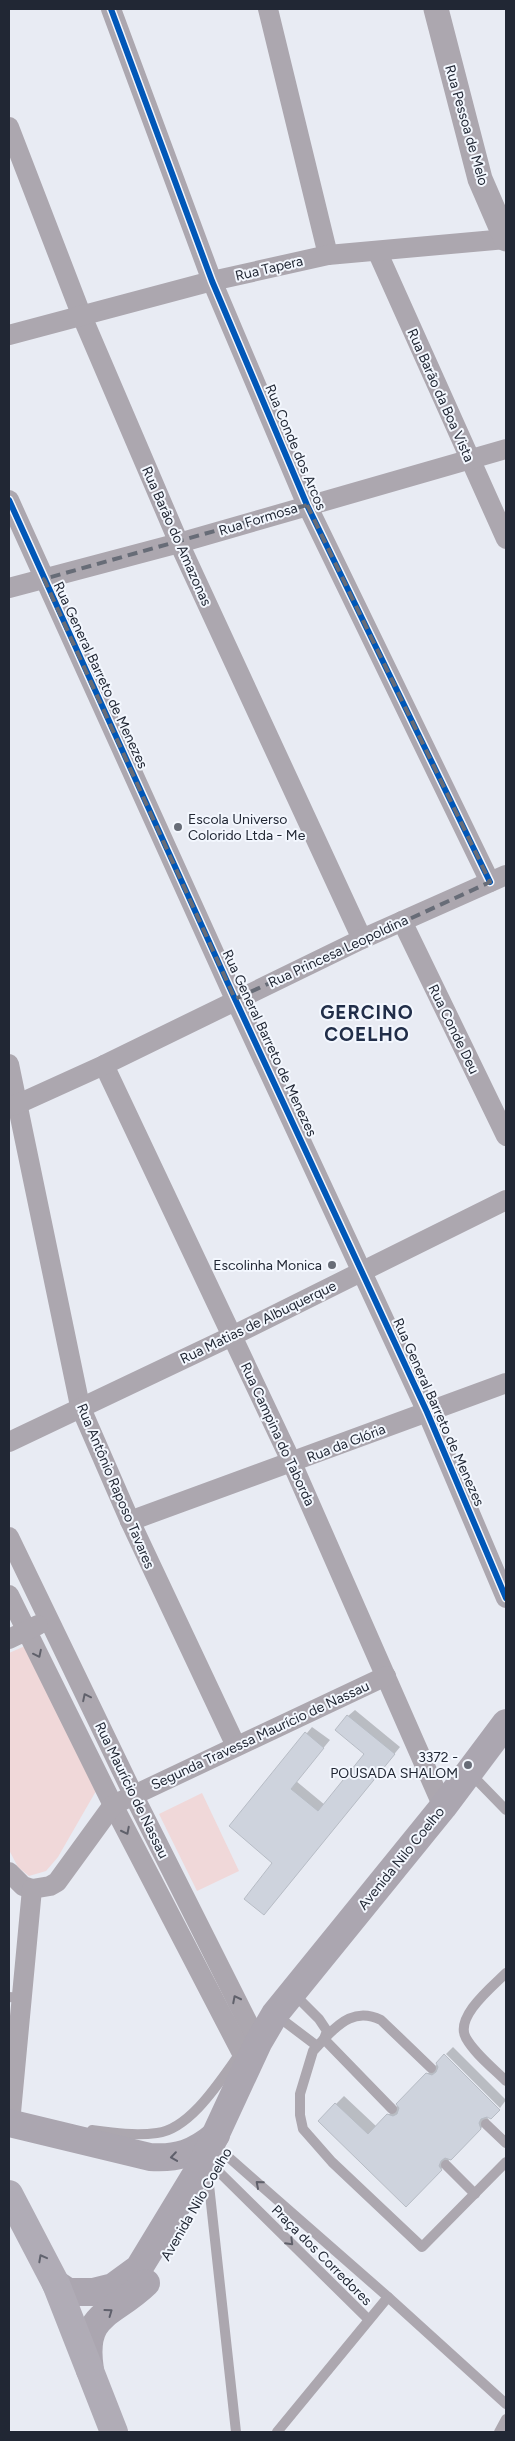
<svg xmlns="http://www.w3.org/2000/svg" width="515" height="2441" font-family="Figtree,sans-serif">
<rect width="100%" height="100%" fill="#e8ebf3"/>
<!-- green -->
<g fill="#f0d8d9">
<path d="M25 1646 96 1791 58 1857 46 1871 29 1876 18 1867 9 1850V1653Z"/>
<path d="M202 1793 239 1871 197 1891 159 1814Z"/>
</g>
<!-- shadow -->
<g fill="#0003">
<path d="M355 1710 400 1747 270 1907 274 1863 231 1825 312 1727 330 1740 296 1781 325 1805 366 1754 348 1716Z"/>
<path d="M453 2047 506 2100 500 2108 446 2054Z"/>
<path d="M445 2055 489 2120 451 2159 448 2158 449 2161 406 2205 319 2121 344 2096 377 2127 397 2106 400 2107 398 2104 436 2065 439 2066 437 2063Z"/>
</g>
<!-- building -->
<g fill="#ced3dd" stroke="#b7bcc5">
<path d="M347 1715 395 1754 264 1915 244 1899 272 1863 229 1826 305 1732 324 1748 291 1789 318 1811 364 1754 335 1730Z"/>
<path d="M444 2054 500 2110 491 2119 487 2117 481 2119 479 2123 481 2129 451 2160 445 2158 441 2161 439 2166 442 2170 406 2207 318 2121 335 2103 368 2134 387 2114 393 2116 397 2114 399 2108 396 2104 426 2073 432 2075 436 2072 438 2067 436 2063Z"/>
</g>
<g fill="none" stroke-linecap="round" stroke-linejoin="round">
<!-- service -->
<g stroke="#aca7af" stroke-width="10">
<path d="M469 1772 506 1810"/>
<path d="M506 1973C493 1986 454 2017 466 2038 475 2054 493 2068 506 2081"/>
<path d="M293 1993 319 2019 327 2031 324 2039 313 2051 300 2094V2115L303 2129 332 2162 422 2247 506 2162"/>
<path d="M9 1997 21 1998"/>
<path d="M276 2015 317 2046"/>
<path d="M392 2109 324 2039C340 2022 356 2008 381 2020L431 2068"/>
<path d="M486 2124 506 2143"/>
<path d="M92 2130C114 2133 135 2136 157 2133 191 2129 222 2078 241 2052"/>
<path d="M226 2155 388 2297"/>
<path d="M446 2165 475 2194"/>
<path d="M218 2171 368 2319"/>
<path d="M209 2185 236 2432"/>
<path d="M277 2432 388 2297 506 2404"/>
<path d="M499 2432 506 2419"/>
</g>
<!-- minor -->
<g stroke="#aca7af" stroke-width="20">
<path d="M111 9 212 281 307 505 490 882"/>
<path d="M268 9 328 255"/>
<path d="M9 127 81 314 179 543 362 939"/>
<path d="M377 251 506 539"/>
<path d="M9 335 212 281 328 255 506 239"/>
<path d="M9 500 235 999 427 1412 506 1598"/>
<path d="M9 588 179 543 506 449"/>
<path d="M402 921 506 1136"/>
<path d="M9 1064 80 1406 130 1521 236 1746"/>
<path d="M104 1065 292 1463 443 1807"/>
<path d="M9 1106 18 1104 104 1065 362 939 506 875"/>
<path d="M9 1442 232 1336 506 1200"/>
<path d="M130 1521 506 1383"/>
<path d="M9 1537 133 1794 258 2043"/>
<path d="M9 1595 113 1805 248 2065"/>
<path d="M9 1639 38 1625"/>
<path d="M9 1872 23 1886 32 1889"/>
<path d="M10 2123 32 1889 50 1886 57 1882 113 1805 386 1676"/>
</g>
<!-- tertiary -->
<path stroke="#aca7af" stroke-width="25" d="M436 9 480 179 506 239"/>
<!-- secondary -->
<g stroke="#aba6b0" stroke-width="28">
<path d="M9 2123 150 2157C177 2159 195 2153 216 2135"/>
<path d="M56 2284 68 2292H93L113 2287 139 2268 201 2166 258 2043 275 2014 443 1807 506 1723"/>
<path d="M90 2370C81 2312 112 2316 146 2283"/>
</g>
<!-- trunk -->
<path stroke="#b0acb6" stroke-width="28" d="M9 2194 56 2284 114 2432"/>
<defs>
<g id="cycleway">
<path d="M111 9 212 281 307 505 490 882"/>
<path d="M9 500 235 999 427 1412 506 1598"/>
</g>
</defs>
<!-- cycleway casing -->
<use href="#cycleway" stroke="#f3f7fe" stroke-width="9"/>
<!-- cycleway -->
<use href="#cycleway" stroke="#0057b8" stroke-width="6"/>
</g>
<!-- one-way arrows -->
<defs><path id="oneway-chevron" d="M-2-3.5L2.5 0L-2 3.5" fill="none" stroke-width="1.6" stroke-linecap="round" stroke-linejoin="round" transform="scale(1.25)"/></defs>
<g stroke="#60616b">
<use href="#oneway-chevron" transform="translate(38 1654) rotate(64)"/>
<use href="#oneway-chevron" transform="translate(86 1697) rotate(-116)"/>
<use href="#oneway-chevron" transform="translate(126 1831) rotate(63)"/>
<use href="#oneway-chevron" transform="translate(236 1999) rotate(-117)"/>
<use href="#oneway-chevron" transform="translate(259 2184) rotate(-139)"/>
<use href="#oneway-chevron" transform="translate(290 2242) rotate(45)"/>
</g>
<g stroke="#5f606c">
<use href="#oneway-chevron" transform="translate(174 2157) rotate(172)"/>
<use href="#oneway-chevron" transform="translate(109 2312) rotate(-36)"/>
</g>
<use stroke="#61636e" href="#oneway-chevron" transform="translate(42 2258) rotate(-118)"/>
<!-- marked area -->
<path fill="none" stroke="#676c77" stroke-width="4" stroke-dasharray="10 6" stroke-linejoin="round" d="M307 505 490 882 235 999 44 579Z"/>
<!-- markers -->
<g fill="#676c77" stroke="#f3f7fe" stroke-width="2">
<circle cx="178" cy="827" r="5"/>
<circle cx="332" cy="1265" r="5"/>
<circle cx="468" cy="1765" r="5"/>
</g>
<g text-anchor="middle" stroke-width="4" stroke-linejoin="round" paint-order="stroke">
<!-- street labels -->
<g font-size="14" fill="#212734" stroke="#f3f7fe">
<text transform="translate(467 125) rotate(74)" y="5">Rua Pessoa de Melo</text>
<text transform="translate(269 268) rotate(-13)" y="5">Rua Tapera</text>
<text transform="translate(441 395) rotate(66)" y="5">Rua Barão da Boa Vista</text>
<text transform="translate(296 447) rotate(67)" y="5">Rua Conde dos Arcos</text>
<text transform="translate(258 519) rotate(-17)" y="5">Rua Formosa</text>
<text transform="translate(177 536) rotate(66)" y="5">Rua Barão do Amazonas</text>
<text transform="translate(101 675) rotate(65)" y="5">Rua General Barreto de Menezes</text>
<text transform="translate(338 951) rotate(-25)" y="5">Rua Princesa Leopoldina</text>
<text transform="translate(454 1029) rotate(64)" y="5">Rua Conde Deu</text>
<text transform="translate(270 1043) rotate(65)" y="5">Rua General Barreto de Menezes</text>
<text transform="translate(258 1322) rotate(-26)" y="5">Rua Matias de Albuquerque</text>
<text transform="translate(439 1412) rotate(66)" y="5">Rua General Barreto de Menezes</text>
<text transform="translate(278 1434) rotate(65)" y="5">Rua Campina do Taborda</text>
<text transform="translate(346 1443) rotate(-21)" y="5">Rua da Glória</text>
<text transform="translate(116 1486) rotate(67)" y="5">Rua Antônio Raposo Tavares</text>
<text transform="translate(260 1735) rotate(-25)" y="5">Segunda Travessa Maurício de Nassau</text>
<text transform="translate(132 1790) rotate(64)" y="5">Rua Maurício de Nassau</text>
<text transform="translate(401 1858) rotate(-51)" y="5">Avenida Nilo Coelho</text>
<text transform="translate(196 2204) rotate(-60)" y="5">Avenida Nilo Coelho</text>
<text transform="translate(322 2255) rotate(45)" y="5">Praça dos Corredores</text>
</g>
<!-- poi labels -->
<g font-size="14" fill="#212734" stroke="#f3f7fe" text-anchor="end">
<text x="188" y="824" text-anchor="start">Escola Universo<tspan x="188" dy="16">Colorido Ltda - Me</tspan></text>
<text x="322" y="1270">Escolinha Monica</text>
<text x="458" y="1762">3372 -<tspan x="458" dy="16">POUSADA SHALOM</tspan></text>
</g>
<!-- district labels -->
<g font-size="19" font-weight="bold" letter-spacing="1" fill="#212e49" stroke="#f3f7fe">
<text x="367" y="1019">GERCINO<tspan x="367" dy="22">COELHO</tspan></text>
</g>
</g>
<!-- border -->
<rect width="515" height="2441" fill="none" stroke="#212734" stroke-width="20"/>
</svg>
